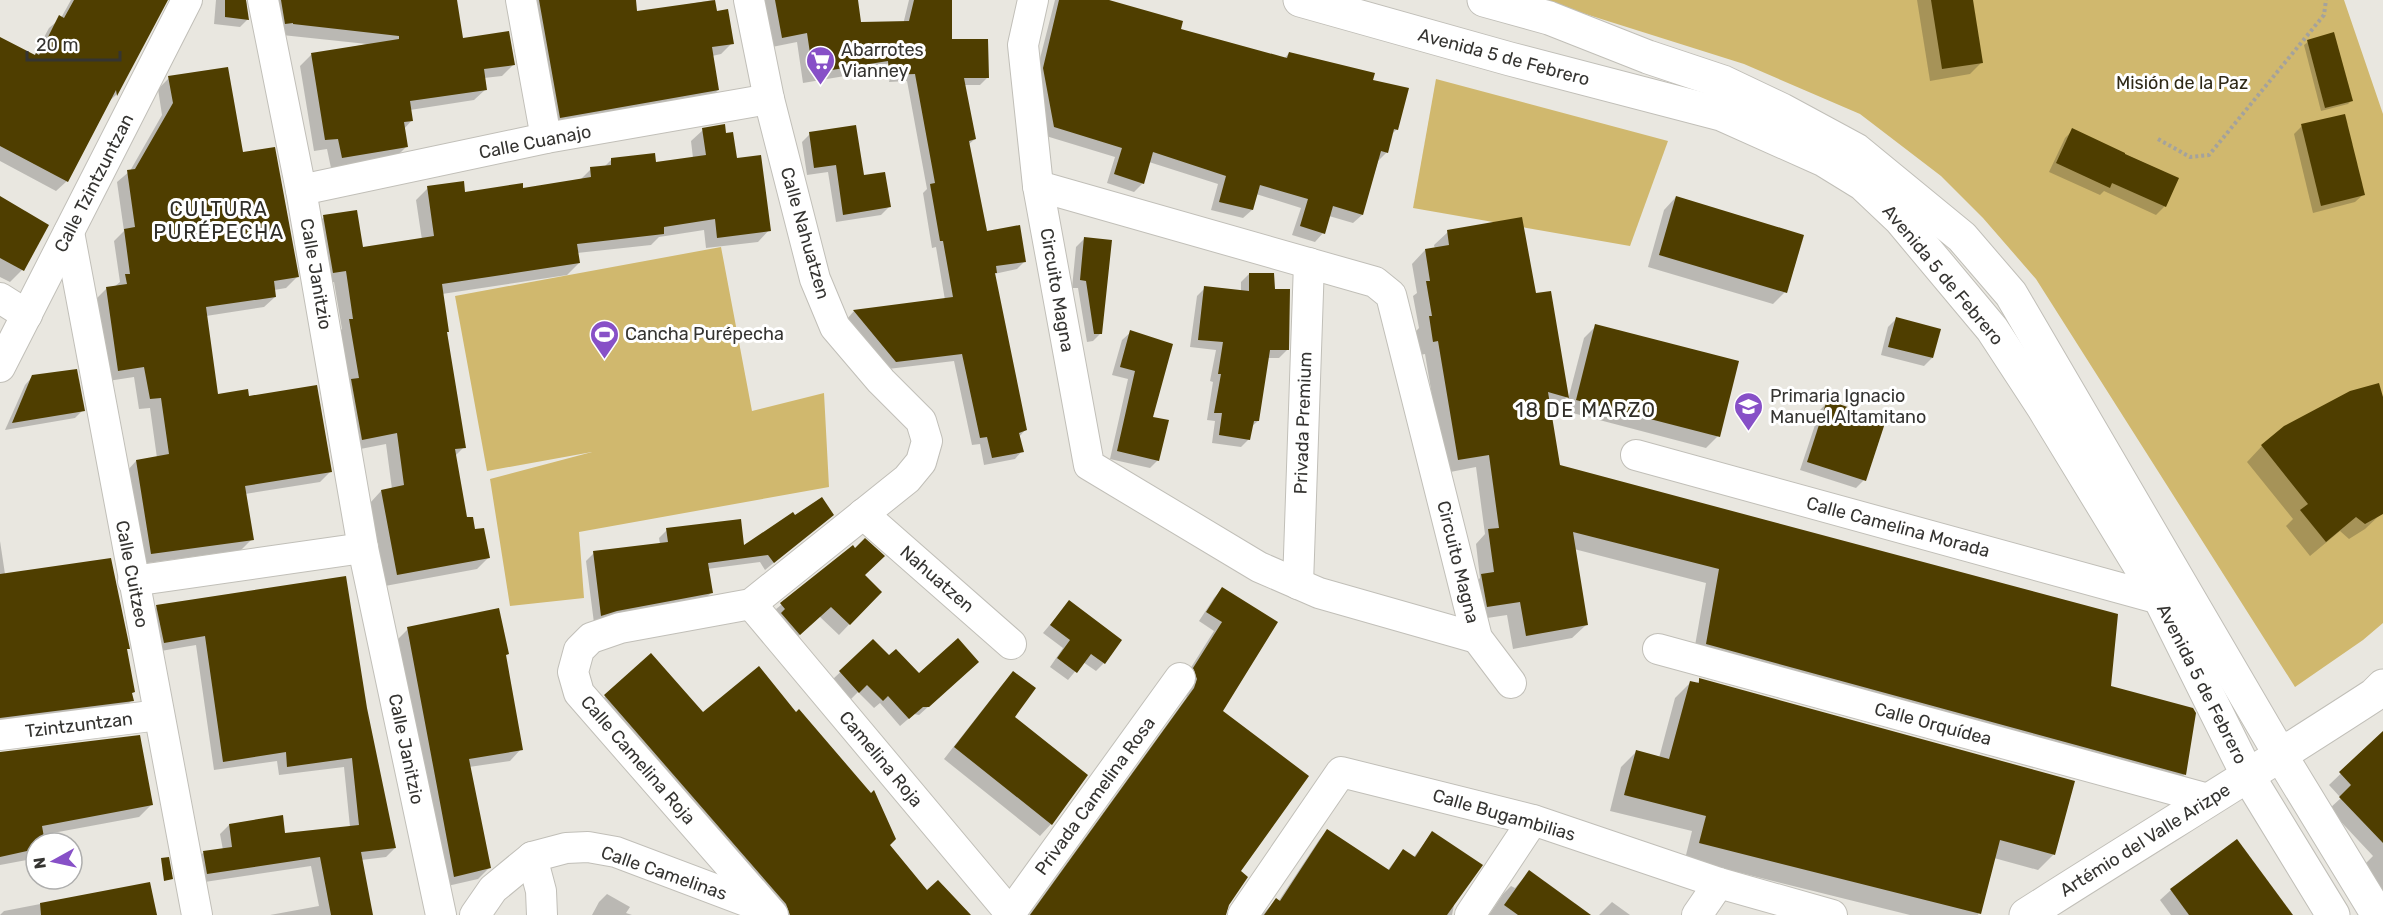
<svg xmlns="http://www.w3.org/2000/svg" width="2383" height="915" font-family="Rubik,sans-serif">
<rect width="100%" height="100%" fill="#e9e7e0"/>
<!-- green -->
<g fill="#d0b86e">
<path d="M1541 0H2344L2383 114V623L2363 640 2295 687 2036 279 1983 218 1941 176 1860 114 1744 64Z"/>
<path d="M1436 79 1668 141 1630 246 1413 208Z"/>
<path d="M721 247 752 411 824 393 829 487 579 532 584 598 510 606 490 479 592 452 487 471 455 296Z"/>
</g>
<!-- shadow -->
<g fill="#0003">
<path d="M71 0H166L116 95 107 103 67 181 56 191 0 161V39L34 56 49 28 61 18Z"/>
<path d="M216 0H246L248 19 240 27 214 24Z"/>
<path d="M264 0H455L461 39 514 64 502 76 484 78 486 89 474 100 410 110 412 120 404 129 406 147 395 158 331 168 327 149 314 151 300 66 311 55 367 44 282 35Z"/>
<path d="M524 0H634L636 13 713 0 716 13 732 43 721 54 712 56 718 90 707 101 549 128Z"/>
<path d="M764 0H856L859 23 891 60 881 70 803 83 797 42 772 47Z"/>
<path d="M909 0H950L951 41 988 77 980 85H964L975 139 968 145 986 233 1025 261 1017 269 994 274 1025 430 1019 437 1022 451 1015 459 984 465 980 444 972 445 954 361 888 369 847 319 854 311 945 300 936 247 932 248 923 193 927 189 907 81 889 82Z"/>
<path d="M1055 0H1090L1179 30 1284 59 1289 53 1371 81 1397 129 1391 135 1387 152 1378 161 1362 215 1353 223 1329 216 1323 233 1315 242 1292 235 1301 208 1256 194 1252 210 1243 218 1211 210 1218 184 1149 162 1143 183 1134 192 1107 183 1115 157 1046 136 1035 78Z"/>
<path d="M1917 0H1972L1982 62 1970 74 1930 81Z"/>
<path d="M2308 42 2351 101 2348 104 2321 111 2304 45Z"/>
<path d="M169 78 241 154 297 277 286 288 274 290 275 297 264 307 206 316 217 396 331 471 320 482 245 494 252 539 241 550 141 564 126 472 136 461 157 458 150 408 139 409 134 377 108 381 96 299 107 288 114 287 120 282 114 241 124 231 117 182 130 171 162 115 158 89Z"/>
<path d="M2302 126 2364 194 2355 202 2313 213 2294 134Z"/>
<path d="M703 130 725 135 769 230 758 242 706 248 704 230 659 237 651 245 577 253 579 263 567 275 442 294 446 333 464 447 454 457 466 519 488 558 477 569 385 586 370 503 381 491 392 489 386 444 350 451 338 332 342 329 334 282 322 284 312 229 324 217 361 249 422 240 416 200 428 188 464 194 522 189 579 181 591 169 604 167 611 160 654 164 693 158 691 141Z"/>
<path d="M2073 130 2177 178 2164 207 2156 215 2104 191 2100 195 2049 172 2065 138Z"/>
<path d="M810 134 863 177 889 207 881 215 836 222 828 172 807 175 802 142Z"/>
<path d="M1676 197 1785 292 1773 304 1648 267 1664 210Z"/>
<path d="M0 198 47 225 22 270 10 282 0 277Z"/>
<path d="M1448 232 1535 295 1567 397 1554 410 1549 409 1559 466 2109 687 2185 774 2171 788 1693 657 1706 583 1574 549 1586 625 1572 638 1513 649 1507 615 1474 620 1468 589 1480 578 1476 544 1485 534 1476 467 1445 473 1425 354 1420 355 1416 331 1419 328 1413 296 1417 293 1412 264 1425 250 1435 249 1434 245Z"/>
<path d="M1084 239 1101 333 1093 341 1087 342 1078 288H1072L1076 247Z"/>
<path d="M1249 274 1273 290 1287 350 1279 358H1267L1258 421 1251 427 1249 439 1241 447 1212 443 1215 421 1207 420 1213 382 1210 381 1216 350 1190 347 1197 296 1205 288 1241 292V282Z"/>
<path d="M1896 319 1932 358 1924 366 1881 355 1888 327Z"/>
<path d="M1596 326 1718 436 1706 448 1565 411 1584 338Z"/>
<path d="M1131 332 1158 460 1150 468 1110 459 1128 379 1112 375 1122 340Z"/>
<path d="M33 376 83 410 75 418 5 430 25 385Z"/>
<path d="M1828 402 1864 480 1856 488 1800 470 1820 410Z"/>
<path d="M2383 402V512L2365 529 2349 539 2340 531 2310 556 2286 526 2293 519 2247 462 2262 446Z"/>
<path d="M832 515 765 570 760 562 707 569 711 593 703 601 594 623 586 561 594 553 660 544 659 538 667 530 743 547 795 517Z"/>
<path d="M0 541 5 574 128 648 126 650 132 700 120 712 0 727Z"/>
<path d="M852 547 863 575 880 592 839 635 819 616 789 645 770 614Z"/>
<path d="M1222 589 1221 712 1239 871 1225 915H1029L1186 698 1189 689 1185 677 1214 631 1199 621 1214 598Z"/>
<path d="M1069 602 1104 663 1096 671 1083 662 1068 680 1050 667 1063 648 1043 633Z"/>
<path d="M157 607 366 708 395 848 386 857 361 860 371 915H270L319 906 311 866 198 883 194 862 203 853 223 850 220 834 229 825 284 835 350 827 344 767 279 775 277 761 214 770 196 645 155 652 148 616Z"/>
<path d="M408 629 505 656 521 749 510 761 469 767 489 868 478 879 443 887 397 640Z"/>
<path d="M873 641 889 657 919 675 969 670 919 715 914 714 900 726 880 703 874 708 858 692 851 699 832 680Z"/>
<path d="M651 655 702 714 888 845 927 892 969 915H777L595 706Z"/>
<path d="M1014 673 1013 718 1051 824 1040 836 944 759 1002 685Z"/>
<path d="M1700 680 2073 782 2053 855 2038 870 1994 858 1978 915H1910L1685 859 1692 831 1610 811 1621 767 1636 752 1659 758 1675 698 1691 682 1696 684Z"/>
<path d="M2383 733V890L2362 867 2373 856 2329 809 2341 798 2329 785Z"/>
<path d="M0 753 151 805 139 817 42 835 43 843H36V855L32 859 0 865Z"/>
<path d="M1327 831 1387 871 1403 851 1413 858 1432 833 1454 905 1452 915H1262L1276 900 1278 902 1319 840Z"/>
<path d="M1529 872 1588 915H1489L1503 894 1511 886 1515 888Z"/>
<path d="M149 883 155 915H0L4 911Z"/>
<path d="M2171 890 2286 915H2171L2160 900Z"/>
<path d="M607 894 630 907 626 913 632 915H592L599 902Z"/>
<path d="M1612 902 1630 915H1599Z"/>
</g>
<!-- building -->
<g fill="#4f3e00">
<path d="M74 0H168L117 96 116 90 68 182 0 146V37L35 55 36 53 39 55 59 15 64 18Z"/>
<path d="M225 0H246L249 20 225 17Z"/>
<path d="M281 0H457L463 38 509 31 515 65 484 69 487 90 410 101 413 121 404 122 408 147 342 158 338 139 325 140 311 53 399 39V36L293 24V23L285 24Z"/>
<path d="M539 0H636L637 11 715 0 717 11 728 9 734 44 712 47 719 90 560 118Z"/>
<path d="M775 0H858L861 22 909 21 914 0H952V39H988L989 78H964L976 139 969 141 987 231 1020 225 1026 262 996 266 997 273H995L1027 430 1019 433 1024 452 992 458 987 437 980 438 962 354 896 362 853 310 953 297 943 241H940L930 184 935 183 915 74 889 75 888 61 813 73 807 33 782 38Z"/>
<path d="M1059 0H1109L1183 21 1181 29 1287 58 1289 52 1375 73 1373 80 1409 88 1398 130 1394 129 1388 153 1381 151 1363 215 1333 206 1325 234 1300 226 1308 199 1260 185 1253 210 1219 202 1226 176 1153 152 1144 184 1114 174 1122 148 1054 127 1043 68Z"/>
<path d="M1931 0H1973L1983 63 1942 69Z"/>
<path d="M2334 32 2353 101 2325 108 2307 40Z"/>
<path d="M228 67 243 152 275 147 299 277 274 281 276 297 206 307 218 394 248 389 249 396 317 385 332 472 245 486 254 540 151 554 136 460 169 454 161 398 150 399 144 367 118 371 106 287 127 284 125 274H130L124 229 135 227 127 170 135 169 173 103 168 76Z"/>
<path d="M2345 114 2365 195 2321 206 2301 124Z"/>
<path d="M725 124 726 133 733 132 737 158 761 155 771 231 717 238 715 219 664 227V234L577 244 580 263 442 284 449 332H447L466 448 455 449 467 517H473L475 529 484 528 490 558 397 575 381 490 404 485 397 433 362 440 351 379 359 378 349 319H353L346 271 333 273 323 215 357 210 363 247 434 236 427 186 464 181 465 192 523 183V188L591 177 590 167 611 165V158L655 153 656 162 706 155 702 128Z"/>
<path d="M856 125 864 175 885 172 891 207 843 215 836 165 814 168 809 132Z"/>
<path d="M2072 128 2125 153V154L2179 178 2166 207 2112 183 2110 188 2056 163Z"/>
<path d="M0 196 49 225 24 271 0 258Z"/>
<path d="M1676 196 1804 235 1787 293 1659 255Z"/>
<path d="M1522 217 1536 293 1551 291 1569 398 1548 392 1560 465 2118 614 2111 686 2193 708 2196 713 2186 775 1706 644 1719 569 1573 532 1588 625 1526 636 1520 602 1487 607 1481 574 1494 572 1488 529 1499 528 1489 455 1458 460 1438 341 1433 342 1429 316H1432L1426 281H1430L1425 249 1449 245 1447 230Z"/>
<path d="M1084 237 1112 240 1102 334H1094L1086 281 1080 280Z"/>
<path d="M1249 273H1274L1275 289H1290L1289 350H1270L1259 421H1254L1250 440 1219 435 1222 413H1214L1221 374H1218L1223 342 1198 340 1204 286 1249 291Z"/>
<path d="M1896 317 1941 329 1933 358 1888 347Z"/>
<path d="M1595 324 1739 361 1720 437 1576 400Z"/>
<path d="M1130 330 1173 344 1153 417 1169 420 1159 461 1117 451 1135 371 1120 367Z"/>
<path d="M77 369 85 411 12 423 32 375Z"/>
<path d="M2379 383 2383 397V514L2365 524 2356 517 2326 542 2300 510 2308 504 2261 445 2284 426 2350 391Z"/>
<path d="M1827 400 1886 420 1866 481 1807 462Z"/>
<path d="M822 497 834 515 774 563 768 555 708 563 713 593 617 611 601 616 593 551 668 542 666 528 741 519 744 545 793 512 795 515Z"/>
<path d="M865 538 885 556 865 575 882 592 850 625 831 607 800 635 781 613 785 609 780 603 853 545 855 548Z"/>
<path d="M111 558 130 649H127L135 692 132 693 134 701 0 718V574Z"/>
<path d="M346 576 367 708 396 848 361 852 373 915H331L320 857 207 874 203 851 232 847 229 824 283 815 285 833 359 825 352 758 287 767 286 752 223 762 205 636 164 643 156 605Z"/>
<path d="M1222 587 1278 622 1223 711 1309 776 1241 871 1248 877 1229 905 1226 915H1030L1194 688 1197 679 1193 668 1222 622 1206 612Z"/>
<path d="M1069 600 1122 640 1105 664 1091 654 1077 673 1057 658 1070 640 1050 625Z"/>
<path d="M499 608 509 654 506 655 523 750 469 759 491 868 454 877 407 627Z"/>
<path d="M958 638 979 662 929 707H923L909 719 888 696 883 701 867 685 859 693 839 671 873 639 889 655 896 649 919 673Z"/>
<path d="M651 653 703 712 759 666 796 712 799 709 871 793 874 790 896 839 890 845 927 890 938 880 971 915H790L786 904 604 695Z"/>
<path d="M1013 671 1036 688 1015 717 1088 775 1052 825 954 747Z"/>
<path d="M1699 678 2075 781 2055 855 2000 840 1981 914 1699 843 1706 816 1624 795 1636 750 1669 759 1690 681 1699 683Z"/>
<path d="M2383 731V843L2339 797 2351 785 2339 772Z"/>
<path d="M140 735 153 805 42 826 45 843H36V849L0 857V752Z"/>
<path d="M1327 829 1389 870 1403 849 1415 857 1432 831 1483 865 1447 915H1264L1276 898 1280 901Z"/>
<path d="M2237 839 2293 915H2189L2170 889Z"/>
<path d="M169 857 173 879 164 881 161 858Z"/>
<path d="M1529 870 1591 915H1518L1504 905Z"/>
<path d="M150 882 157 915H41L40 903Z"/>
</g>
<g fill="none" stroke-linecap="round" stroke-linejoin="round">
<defs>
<g id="minor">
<path d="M263 0 301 190 363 548 441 915"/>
<path d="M521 0 546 138"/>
<path d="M749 0 769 99 815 279 835 327 881 381 921 421 927 441 921 462 907 479 751 604 620 628 591 638 579 650 573 672 579 693 773 915"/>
<path d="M1033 0 1023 45 1038 186 1089 465 1259 567 1319 593 1477 638"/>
<path d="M1038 186 1375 282 1391 295 1477 638 1511 683"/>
<path d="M301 190 546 138 769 99"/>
<path d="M69 232 197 915"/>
<path d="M0 298 27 315"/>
<path d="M0 367 187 0"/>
<path d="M1636 455 2160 599"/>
<path d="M863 514 1011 644"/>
<path d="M133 581 363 548"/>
<path d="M1298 584 1309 263"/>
<path d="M751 604 1011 914"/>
<path d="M1658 649 2208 799"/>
<path d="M0 735 159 715"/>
<path d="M532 857 541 891 542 915"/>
<path d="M475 915 493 889 532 857 566 848 588 847 616 852 767 909"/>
<path d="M1009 915 1180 678"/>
<path d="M1243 915 1341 772 1533 820 1719 883 1832 915"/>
<path d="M1470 915 1533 820"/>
<path d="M1697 915 1719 883"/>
</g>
<g id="tertiary">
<path d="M1300 0 1510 59 1721 114 1824 160 1863 184 1900 219 1992 329 2043 407 2160 599 2248 776 2333 915"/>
<path d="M1484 0 1549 18 1648 57 1723 82 1782 110 1856 150 1962 237 2011 294 2281 756 2378 915"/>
<path d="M2026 915C2142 841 2259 770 2374 695L2383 686"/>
</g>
</defs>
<!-- minor casing -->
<use href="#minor" stroke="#c1bfb8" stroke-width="32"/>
<!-- tertiary casing -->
<use href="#tertiary" stroke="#c1bfb8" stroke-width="35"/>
<!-- path -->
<path stroke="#a4a29d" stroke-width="4" stroke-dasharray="3 3" stroke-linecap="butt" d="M2158 139 2190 157 2209 155 2324 15 2326 0"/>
<!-- minor -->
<use href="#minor" stroke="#fff" stroke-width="30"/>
<!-- tertiary -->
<use href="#tertiary" stroke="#fff" stroke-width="33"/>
</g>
<!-- icons -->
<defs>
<symbol id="supermarket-pin" viewBox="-11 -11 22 30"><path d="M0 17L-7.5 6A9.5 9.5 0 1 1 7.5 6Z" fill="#8750c7" stroke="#fff"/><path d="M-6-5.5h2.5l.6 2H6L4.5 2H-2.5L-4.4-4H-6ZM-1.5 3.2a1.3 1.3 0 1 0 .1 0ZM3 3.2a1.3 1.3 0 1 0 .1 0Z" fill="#fff"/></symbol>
<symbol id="stadium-pin" viewBox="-11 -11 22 30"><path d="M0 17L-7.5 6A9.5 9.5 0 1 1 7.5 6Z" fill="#8750c7" stroke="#fff"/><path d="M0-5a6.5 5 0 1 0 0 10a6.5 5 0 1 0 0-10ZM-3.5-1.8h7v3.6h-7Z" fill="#fff"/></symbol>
<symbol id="school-pin" viewBox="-11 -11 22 30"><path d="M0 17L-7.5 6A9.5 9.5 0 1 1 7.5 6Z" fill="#8750c7" stroke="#fff"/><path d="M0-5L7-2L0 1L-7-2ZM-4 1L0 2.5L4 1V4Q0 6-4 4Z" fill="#fff"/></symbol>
</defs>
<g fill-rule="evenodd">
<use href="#supermarket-pin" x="804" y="44" width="33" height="45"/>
<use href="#stadium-pin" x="588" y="318" width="33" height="45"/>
<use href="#school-pin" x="1732" y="390" width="33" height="45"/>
</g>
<g text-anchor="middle" stroke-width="6" stroke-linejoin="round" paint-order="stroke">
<!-- poi labels -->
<g font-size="18" fill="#353431" stroke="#fff" text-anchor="start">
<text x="841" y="56">Abarrotes<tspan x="841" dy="21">Vianney</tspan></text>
<text x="625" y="340">Cancha Purépecha</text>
<text x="1770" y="402">Primaria Ignacio<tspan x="1770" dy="21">Manuel Altamitano</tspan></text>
</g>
<!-- street labels -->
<g font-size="18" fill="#353431" stroke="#fff">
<text transform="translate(1504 57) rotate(15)" y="6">Avenida 5 de Febrero</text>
<text transform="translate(535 142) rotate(-11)" y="6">Calle Cuanajo</text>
<text transform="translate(94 183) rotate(-63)" y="6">Calle Tzintzuntzan</text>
<text transform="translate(805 233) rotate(74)" y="6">Calle Nahuatzen</text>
<text transform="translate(316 274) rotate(80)" y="6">Calle Janitzio</text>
<text transform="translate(1943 275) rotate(50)" y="6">Avenida 5 de Febrero</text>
<text transform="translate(1057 290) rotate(80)" y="6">Circuito Magna</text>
<text transform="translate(1303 423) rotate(-88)" y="6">Privada Premium</text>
<text transform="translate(1898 527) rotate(15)" y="6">Calle Camelina Morada</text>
<text transform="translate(1458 562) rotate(76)" y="6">Circuito Magna</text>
<text transform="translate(132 574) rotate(79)" y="6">Calle Cuitzeo</text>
<text transform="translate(937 579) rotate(41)" y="6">Nahuatzen</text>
<text transform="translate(2202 684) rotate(63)" y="6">Avenida 5 de Febrero</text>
<text transform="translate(1933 724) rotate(15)" y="6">Calle Orquídea</text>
<text transform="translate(79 725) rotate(-7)" y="6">Tzintzuntzan</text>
<text transform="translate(406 749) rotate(78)" y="6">Calle Janitzio</text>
<text transform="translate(881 759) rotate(50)" y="6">Camelina Roja</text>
<text transform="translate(638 760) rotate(49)" y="6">Calle Camelina Roja</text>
<text transform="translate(1095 796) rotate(-54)" y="6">Privada Camelina Rosa</text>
<text transform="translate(1504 815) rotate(16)" y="6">Calle Bugambilias</text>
<text transform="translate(2145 840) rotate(-32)" y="6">Artémio del Valle Arizpe</text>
<text transform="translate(664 873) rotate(19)" y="6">Calle Camelinas</text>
</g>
<!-- park labels -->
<g font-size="18" fill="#2f2917" stroke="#fff">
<text x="2182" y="89">Misión de la Paz</text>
</g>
<!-- neighbourhood labels -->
<g font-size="20" letter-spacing="1.5" fill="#302e29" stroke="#fff">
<text x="219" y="216">CULTURA<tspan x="219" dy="23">PURÉPECHA</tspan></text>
<text x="1586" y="417">18 DE MARZO</text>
</g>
</g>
<!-- north arrow -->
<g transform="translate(54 861) rotate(262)"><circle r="28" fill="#ffffff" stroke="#aeaead" stroke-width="1.5"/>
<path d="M0-4.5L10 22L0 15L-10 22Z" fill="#8750c7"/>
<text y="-9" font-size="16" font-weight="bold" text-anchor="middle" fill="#353431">N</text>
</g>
<!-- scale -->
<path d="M27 51v9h93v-9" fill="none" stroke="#353431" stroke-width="3"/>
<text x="36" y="51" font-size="18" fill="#353431" stroke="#ffffff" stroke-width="4.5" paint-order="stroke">20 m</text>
</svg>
